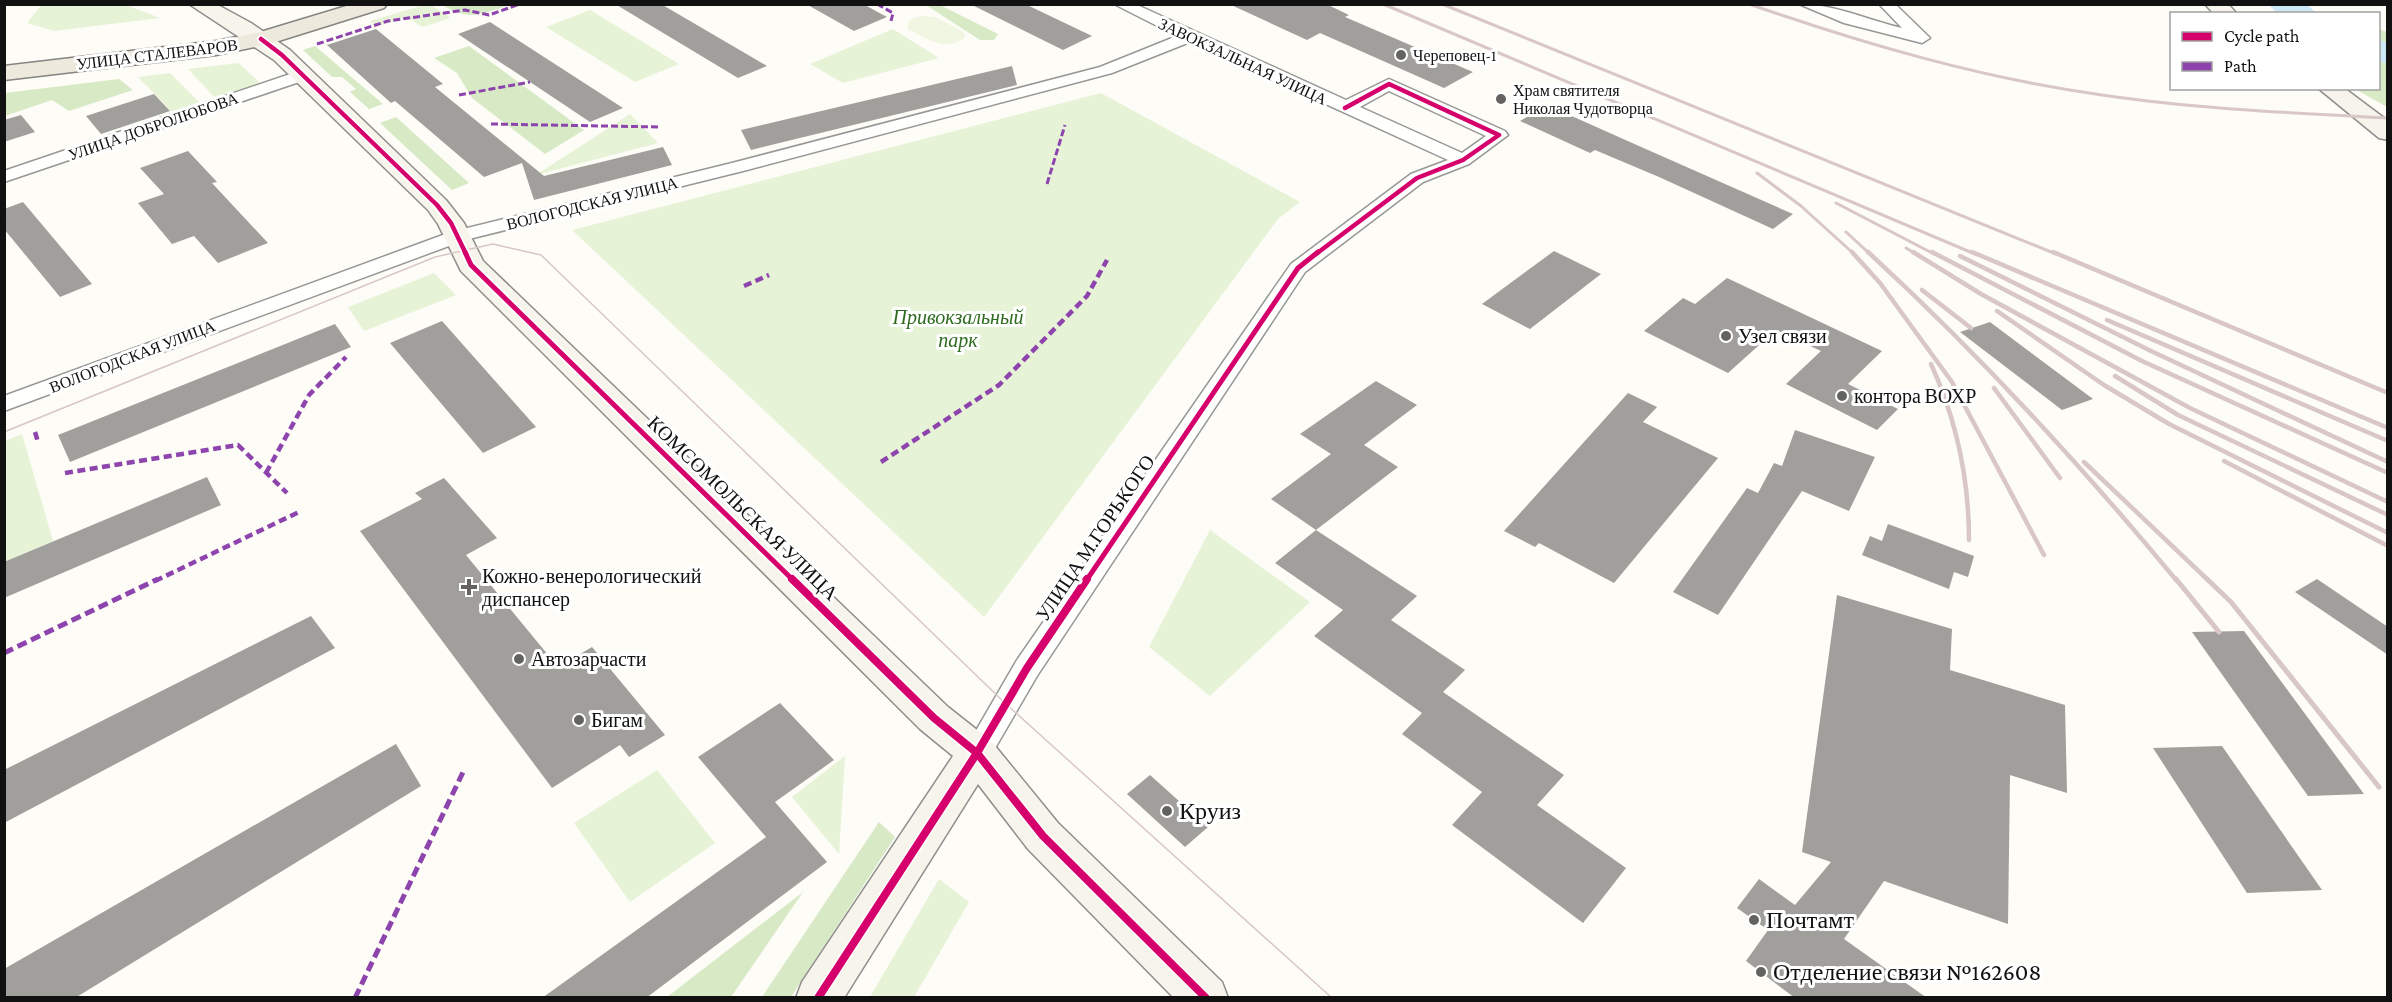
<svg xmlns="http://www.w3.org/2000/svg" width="2392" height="1002" font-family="'Crimson Pro',serif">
<rect width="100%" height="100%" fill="#fdfcf7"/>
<!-- green -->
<g fill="#e7f3d7">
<path d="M42 4 126 5 160 18 54 31 27 23Z"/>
<path d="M424 5H431L451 18 422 27 407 17 375 27 370 21Z"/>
<path d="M590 10 679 64 635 82 546 27Z"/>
<path d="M893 29 939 58 843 83 810 64Z"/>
<path d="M239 63 262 85 218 101 188 69Z"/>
<path d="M170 73 203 106 175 115 138 77Z"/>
<path d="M1101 93 1300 202 1278 219 984 617 572 230Z"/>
<path d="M630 114 658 143 536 175Z"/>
<path d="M434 273 456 295 364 331 348 307Z"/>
<path d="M22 434 53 541 5 562V441Z"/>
<path d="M1210 530 1310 602 1210 696 1149 647Z"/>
<path d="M845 756 839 854 792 797Z"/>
<path d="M657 770 715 843 630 902 574 823Z"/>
<path d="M939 879 969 902 914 997H870Z"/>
</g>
<!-- forest -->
<g fill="#d8eac5">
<path d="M442 5H509C479 15 470 21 442 5Z"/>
<path d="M926 5H940L998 34 994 40H980Z"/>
<path d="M2379 29 2387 32V107L2355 89 2378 88Z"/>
<path d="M315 46 383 104 369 109 350 92 356 89 342 77H332L303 50Z"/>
<path d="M469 46 584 130 545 154 472 98 457 73 434 58Z"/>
<path d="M119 79 133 90 69 111 52 100 5 116V93Z"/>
<path d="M396 117 469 183 452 190 380 123Z"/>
<path d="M879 822 895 837 791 997H762Z"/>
<path d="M803 892 731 997H667Z"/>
</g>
<!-- pitch -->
<path fill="#f0f6e1" d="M923 16 935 17 964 32 965 37C946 53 926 38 908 29V23L913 18Z"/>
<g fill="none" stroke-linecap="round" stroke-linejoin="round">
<!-- river -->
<g fill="#cde8f7" fill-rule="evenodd">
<path d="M2268 4H2307L2317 14H2278Z"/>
<path d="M2378 40 2388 43V64L2378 61Z"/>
</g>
</g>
<!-- building -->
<g fill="#a19f9c">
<path d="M615 4H661L767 66 738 78Z"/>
<path d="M806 4H863L887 17 854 31Z"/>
<path d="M970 4H1025L1092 36 1063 50Z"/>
<path d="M1229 4H1326L1349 15 1345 17 1473 72 1444 88 1320 33 1307 40Z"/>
<path d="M490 22 623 108 590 122 458 34Z"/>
<path d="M376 29 443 84 435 87 544 176 663 147 672 165 534 200 522 163 484 177 395 101 391 103 327 45Z"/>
<path d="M1012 66 1017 85 751 150 741 130Z"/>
<path d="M154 94 170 111 101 134 86 116Z"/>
<path d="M1547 105 1639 146 1793 214 1773 229 1659 177 1595 150 1590 153 1520 121Z"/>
<path d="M21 115 35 132 4 142V120Z"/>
<path d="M188 151 217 182 212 183 268 243 218 263 194 236 172 244 138 203 164 194 140 168Z"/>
<path d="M23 202 92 284 60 297 4 229V209Z"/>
<path d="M1554 251 1601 274 1530 329 1482 304Z"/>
<path d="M1727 278 1882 351 1848 384 1898 409 1877 430 1786 384 1821 351 1776 330 1728 373 1644 331 1683 298 1695 304Z"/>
<path d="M442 321 536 427 483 453 390 343Z"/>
<path d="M1990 322 2093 399 2062 410 1960 332Z"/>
<path d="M335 324 351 347 70 462 58 435Z"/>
<path d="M1376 381 1417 405 1364 445 1398 467 1316 530 1271 499 1331 454 1300 434Z"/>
<path d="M1628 393 1657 407 1643 422 1718 458 1614 583 1539 543 1535 547 1504 531Z"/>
<path d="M1795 430 1875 457 1849 511 1802 491 1718 615 1673 592 1747 488 1758 493 1774 463 1782 466Z"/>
<path d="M207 477 221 505 4 598V562Z"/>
<path d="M444 478 497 538 466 555 558 667 592 647 665 735 629 757 620 745 552 788 360 531 422 499 415 493Z"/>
<path d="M1888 524 1974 556 1968 577 1954 572 1949 589 1862 555 1870 536 1882 541Z"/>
<path d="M1316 530 1417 596 1391 620 1465 670 1443 692 1564 775 1537 805 1626 868 1583 923 1452 825 1482 792 1402 734 1422 713 1314 636 1343 610 1275 563Z"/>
<path d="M2317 579 2388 627V655L2295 592Z"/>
<path d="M1837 595 1952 629 1950 670 2065 705 2067 793 2010 775 2008 924 1884 881 1844 939 1927 998H1795L1746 961 1768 930 1737 908 1759 879 1795 905 1831 862 1802 852Z"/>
<path d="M311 616 335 648 4 823V770Z"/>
<path d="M2244 631 2364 794 2308 796 2192 632Z"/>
<path d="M780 703 834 760 775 802 827 862 646 998H542L766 837 698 757Z"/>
<path d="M396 744 421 786 75 998H4V969Z"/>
<path d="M2222 746 2322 890 2247 893 2153 748Z"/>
<path d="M1150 775 1208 827 1185 847 1127 794Z"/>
</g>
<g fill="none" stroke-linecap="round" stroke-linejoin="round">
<defs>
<g id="street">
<path d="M1114 4H1135L1346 100 1389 79 1505 131 1508 135 1469 164 1423 182 1305 272 1037 676 987 762 977 765 967 762 963 753 1017 660 1291 264 1411 174 1448 160 1190 42 1112 73 743 171 465 240 4 411V396L451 232 732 163 1100 67 1177 36ZM1389 91 1486 136 1462 153 1360 107Z"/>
<path d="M1799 4C1834 4 1868 20 1902 28L1879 4H1895L1930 38 1922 43 1844 23Z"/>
<path d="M302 70 310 75 308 79 4 182V171Z"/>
</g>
<g id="secondary">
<path d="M189 4H216L251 23 290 50 446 200 464 223 483 261 948 707 991 741 1058 823 1222 982 1228 998H1174L1028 849 978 784 844 998H796L802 982 953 756 920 729 461 271 438 224 428 210 274 60Z"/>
<path d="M2205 4H2228L2237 14H2214Z"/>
<path d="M2318 88H2344L2388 121V140L2379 138Z"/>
</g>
<path id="primary" d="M353 4H387L384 8 269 44 216 55 4 80V66L216 41 257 33Z"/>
</defs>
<!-- street casing -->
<use href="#street" stroke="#979795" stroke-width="3"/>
<!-- secondary casing -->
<use href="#secondary" stroke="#8e8d8b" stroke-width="3"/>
<!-- primary casing -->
<use href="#primary" stroke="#858482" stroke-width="3"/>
<!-- street -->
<use href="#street" fill="#fffffe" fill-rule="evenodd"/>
<!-- secondary -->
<use href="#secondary" fill="#f6f4eb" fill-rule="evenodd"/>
<!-- primary -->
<use href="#primary" fill="#ede9dc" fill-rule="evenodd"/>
<!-- tram -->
<path stroke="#d9c6c7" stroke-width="1.5" d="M4 432 435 257 493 244 541 255 1006 704 1332 998"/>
<!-- rail-far2 -->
<g stroke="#d9c6c7" stroke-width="3">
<path d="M1383 4 1975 254"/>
<path d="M1442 4 2056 254"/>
<path d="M1749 4C1864 44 1981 78 2102 95 2197 109 2292 113 2388 118"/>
<path d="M1757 173 1801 206 1854 254"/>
<path d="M1836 203 1934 254"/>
<path d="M1846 232 1870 254"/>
<path d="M1906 248 1916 254"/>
</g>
<!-- rail-far1 -->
<g stroke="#d9c6c7" stroke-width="4.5">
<path d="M1852 252 1880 283 1952 382 2044 555"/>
<path d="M1868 252C1979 354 2081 465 2177 581"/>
<path d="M1913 252 1981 294 2190 408 2388 502"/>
<path d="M1932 252 2142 361 2388 473"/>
<path d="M1972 252 2388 428"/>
<path d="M2053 252 2388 393"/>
<path d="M1960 256 2151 351 2388 462"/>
<path d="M1922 290 1971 328"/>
<path d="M1997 311 2104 385 2169 424 2388 533"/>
<path d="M2107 320 2388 441"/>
<path d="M1931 364C1957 421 1969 478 1969 540"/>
<path d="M2115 376 2178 415 2388 515"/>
<path d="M1994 388 2060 478"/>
<path d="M2224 461 2388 546"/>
<path d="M2084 462 2209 581"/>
</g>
<!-- rail -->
<g stroke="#d9c6c7" stroke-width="5">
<path d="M2176 579 2219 632"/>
<path d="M2207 579 2231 602 2379 787"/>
</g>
<!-- quiet-far2 -->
<g stroke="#8e44ad" stroke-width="3" stroke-dasharray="7 3" stroke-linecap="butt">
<path d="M877 4 893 13 891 21"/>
<path d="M317 44 388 21 465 10 489 15 520 4"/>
<path d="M459 95 530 82"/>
<path d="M491 124 661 127"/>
<path d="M1047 184 1065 125"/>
</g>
<!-- quiet-far1 -->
<g stroke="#8e44ad" stroke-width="4.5" stroke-dasharray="8 4.5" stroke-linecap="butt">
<path d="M744 286 769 275"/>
<path d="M35 432 38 442"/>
<path d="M881 462 999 385 1087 296 1107 260"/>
<path d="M65 473 238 445 287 493"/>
<path d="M266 473 309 395 346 357"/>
<path d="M155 581 299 512"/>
</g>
<!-- quiet -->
<g stroke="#8e44ad" stroke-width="5" stroke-dasharray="10 5" stroke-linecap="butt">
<path d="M4 653 158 579"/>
<path d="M355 998 465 768"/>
</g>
<defs>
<g id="cycleway-far2">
<path d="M261 39 282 55 437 205 451 223 466 254"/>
<path d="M1316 254 1417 178 1463 160 1499 135 1389 84 1345 108"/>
</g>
<g id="cycleway-far1">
<path d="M465 252 471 265 794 581"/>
<path d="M1086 581 1298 268 1318 252"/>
</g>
<g id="cycleway">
<path d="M792 579 934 718 977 753 1043 836 1206 998"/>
<path d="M818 998 977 753 1027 668 1087 579"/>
</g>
</defs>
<!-- cycleway-far2 casing -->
<use href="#cycleway-far2" stroke="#fff" stroke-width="8"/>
<!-- cycleway-far1 casing -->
<use href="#cycleway-far1" stroke="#fff" stroke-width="9"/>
<!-- cycleway casing -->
<use href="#cycleway" stroke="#fff" stroke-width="11"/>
<!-- cycleway-far2 -->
<use href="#cycleway-far2" stroke="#d6006c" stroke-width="4.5"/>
<!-- cycleway-far1 -->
<use href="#cycleway-far1" stroke="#d6006c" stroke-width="5"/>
<!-- cycleway -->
<use href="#cycleway" stroke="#d6006c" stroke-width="8"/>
</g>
<!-- markers -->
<g fill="#646362" stroke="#fff" stroke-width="2">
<circle cx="1401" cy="55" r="6"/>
<circle cx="1501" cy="99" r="6"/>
<circle cx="1726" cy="336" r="6"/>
<circle cx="1842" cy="396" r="6"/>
<path d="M466 578h6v6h6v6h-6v6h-6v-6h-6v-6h6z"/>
<circle cx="519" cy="659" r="6"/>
<circle cx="579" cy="720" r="6"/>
<circle cx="1167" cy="811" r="6"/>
<circle cx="1754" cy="920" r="6"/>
<circle cx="1761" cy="972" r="6"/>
</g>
<g text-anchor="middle" stroke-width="6" stroke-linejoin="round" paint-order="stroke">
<!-- far-street labels -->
<g font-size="16" fill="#111" stroke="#fff">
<text transform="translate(157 54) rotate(-7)" y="6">УЛИЦА СТАЛЕВАРОВ</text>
<text transform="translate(1243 61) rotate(25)" y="6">ЗАВОКЗАЛЬНАЯ УЛИЦА</text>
<text transform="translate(153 126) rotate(-19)" y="6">УЛИЦА ДОБРОЛЮБОВА</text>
<text transform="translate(592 203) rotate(-14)" y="6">ВОЛОГОДСКАЯ УЛИЦА</text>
<text transform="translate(132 356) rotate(-21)" y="6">ВОЛОГОДСКАЯ УЛИЦА</text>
</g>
<!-- far-poi labels -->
<g font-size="16" fill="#111" stroke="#fff" text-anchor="start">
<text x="1413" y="61">Череповец-1</text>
<text x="1513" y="96">Храм святителя<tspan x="1513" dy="18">Николая Чудотворца</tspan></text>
</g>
<!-- park labels -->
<g font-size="20" font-style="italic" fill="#2f6b1f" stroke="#fff">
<text x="958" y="324">Привокзальный<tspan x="958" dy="23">парк</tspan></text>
</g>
<!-- poi labels -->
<g font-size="20" fill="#111" stroke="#fff" text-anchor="start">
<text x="1738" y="343">Узел связи</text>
<text x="1854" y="403">контора ВОХР</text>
<text x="482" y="583">Кожно-венерологический<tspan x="482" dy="23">диспансер</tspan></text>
<text x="531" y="666">Автозарчасти</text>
<text x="591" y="727">Бигам</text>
</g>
<!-- street labels -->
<g font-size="20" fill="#111" stroke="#fff">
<text transform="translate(743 508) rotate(44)" y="7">КОМСОМОЛЬСКАЯ УЛИЦА</text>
<text transform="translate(1095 538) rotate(-56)" y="7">УЛИЦА М.ГОРЬКОГО</text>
</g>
<!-- near-poi labels -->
<g font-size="24" fill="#111" stroke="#fff" text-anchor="start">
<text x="1179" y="819">Круиз</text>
<text x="1766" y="928">Почтамт</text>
<text x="1773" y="980">Отделение связи №162608</text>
</g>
</g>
<!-- border -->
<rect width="2392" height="1002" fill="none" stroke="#111111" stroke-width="12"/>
<!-- legend -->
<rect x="2170" y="12" width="210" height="78" fill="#ffffff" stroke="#a0a0a0" stroke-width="1.5"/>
<rect x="2182" y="32" width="30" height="9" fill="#d6006c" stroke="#a0a0a0" stroke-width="1.5"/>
<text x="2224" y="42" font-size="18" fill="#111111">Cycle path</text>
<rect x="2182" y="62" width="30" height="9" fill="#8e44ad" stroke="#a0a0a0" stroke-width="1.5"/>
<text x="2224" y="72" font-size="18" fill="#111111">Path</text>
</svg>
